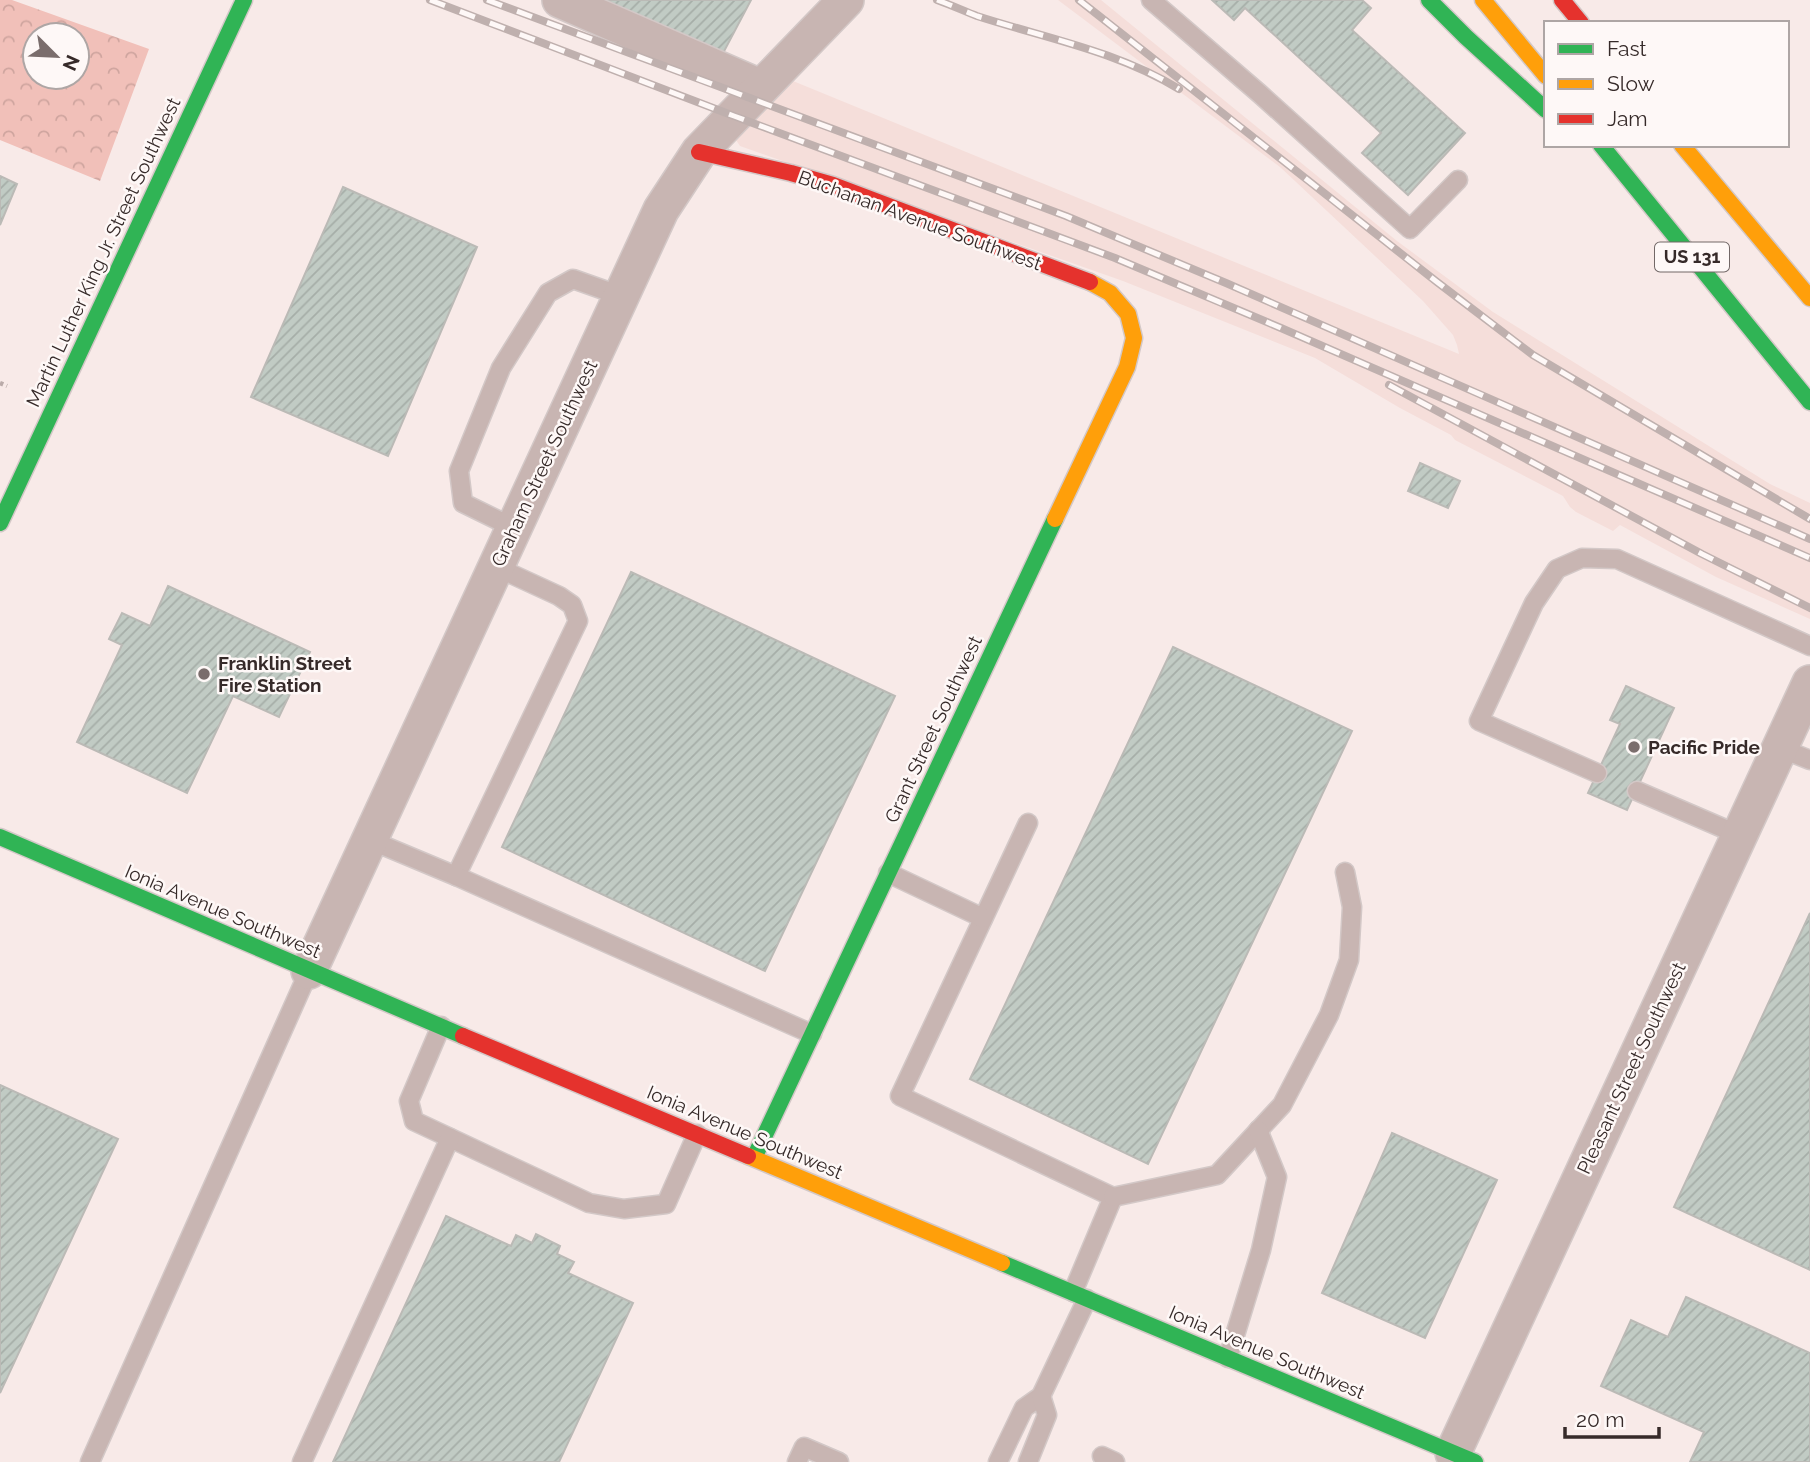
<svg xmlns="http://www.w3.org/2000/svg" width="1810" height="1462" font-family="Raleway,sans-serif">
<defs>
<pattern id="forest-crowns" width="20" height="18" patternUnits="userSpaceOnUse" patternTransform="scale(1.75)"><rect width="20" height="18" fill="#f1c0b9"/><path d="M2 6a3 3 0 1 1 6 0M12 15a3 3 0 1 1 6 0" fill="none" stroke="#cfa59f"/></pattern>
<pattern id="building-hatch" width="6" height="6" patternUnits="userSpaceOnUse" patternTransform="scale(1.75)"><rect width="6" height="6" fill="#c1cbc4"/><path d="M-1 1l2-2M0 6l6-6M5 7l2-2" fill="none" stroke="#a6aea8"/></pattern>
</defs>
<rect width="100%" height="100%" fill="#f8eae8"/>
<!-- built -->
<path fill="#f5deda" d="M1058 0H1101L1397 241 1493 312 1770 484 1810 503V619L1716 577 1620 525 1613 531 1576 512 1570 507 1563 496 1455 440 1451 435 1400 408 1315 358 1123 281 740 146 736 140 740 128 793 81 1459 354 1457 345 1453 335 1423 301 1280 167Z"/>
<!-- forest -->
<path fill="url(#forest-crowns)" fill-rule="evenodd" d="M0 0H12L149 49 100 181 0 140ZM35 35H77V77H35Z"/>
<!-- building -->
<g fill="url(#building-hatch)" stroke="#bbbab6" stroke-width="2">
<path d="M606 0H751L720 59Z"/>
<path d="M1212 0H1362L1371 8 1352 30 1465 133 1408 195 1362 153 1381 133 1245 8 1234 20Z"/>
<path d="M0 176 17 184 0 225Z"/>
<path d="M343 187 477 247 388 456 251 397Z"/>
<path d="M1420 463 1460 481 1448 508 1408 491Z"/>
<path d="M631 572 895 696 765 971 502 847Z"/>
<path d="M168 586 310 652 279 717 233 696 187 793 77 742 122 645 109 639 122 613 150 626Z"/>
<path d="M1173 647 1352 731 1148 1164 970 1079Z"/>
<path d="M1626 686 1674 708 1627 810 1588 793 1620 724 1610 720Z"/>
<path d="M1810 913V1270L1674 1207Z"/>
<path d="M0 1085 118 1139 0 1393Z"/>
<path d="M1392 1133 1497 1180 1425 1338 1322 1293Z"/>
<path d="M446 1216 511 1246 516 1235 532 1243 536 1234 560 1246 557 1254 574 1262 568 1273 633 1303 559 1462H333Z"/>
<path d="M1686 1297 1810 1353V1462H1690L1704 1432 1601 1386 1631 1320 1668 1337Z"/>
</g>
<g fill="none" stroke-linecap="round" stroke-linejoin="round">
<defs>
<g id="lane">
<path d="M1151 0 1260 94 1410 229 1458 180"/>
<path d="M514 528 463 503 459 471 501 368 548 293 573 279 621 296"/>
<path d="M1780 748 1810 760"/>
<path d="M1597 773 1479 721 1534 603 1557 569 1582 558 1617 559 1810 646"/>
<path d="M1637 791 1739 835"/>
<path d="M1028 823 900 1096 1113 1197 1073 1292"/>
<path d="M370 840 456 876 578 621 572 605 559 596 496 567"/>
<path d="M888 873 983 918"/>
<path d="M456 876 812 1034"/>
<path d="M441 1026 409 1101 414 1121 589 1203 624 1209 666 1204 697 1134"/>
<path d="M1113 1197 1217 1175 1282 1105 1329 1015 1349 960 1352 907 1345 872"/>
<path d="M1228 1358 1261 1250 1277 1177 1258 1130"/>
<path d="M1102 1456 1115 1462"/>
<path d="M90 1462 309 971"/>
<path d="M302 1462 450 1138"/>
<path d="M797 1462 804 1447 839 1462"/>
<path d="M998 1462 1024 1408 1041 1396 1087 1299"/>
<path d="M1028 1462 1047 1415 1041 1396"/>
</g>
<g id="street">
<path d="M560 0 760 87"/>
<path d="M309 971 661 210 699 152 846 0"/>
<path d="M1453 1453 1810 683"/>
</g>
<g id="fast">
<path d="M1429 0 1466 37 1546 110"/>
<path d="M1601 145 1810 402"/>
<path d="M0 523 244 0"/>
<path d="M0 837 463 1036"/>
<path d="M754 1158 1055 519"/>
<path d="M1002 1263 1475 1462"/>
</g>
<g id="slow">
<path d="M1483 0 1546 76"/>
<path d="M1682 145 1810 298"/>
<path d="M1055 519 1127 367 1134 338 1128 314 1110 293 1090 282"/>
<path d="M748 1156 1002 1263"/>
</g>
<g id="jam">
<path d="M1562 0 1581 23"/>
<path d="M699 152 791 173 833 185 1090 282"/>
<path d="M463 1036 748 1156"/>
</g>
</defs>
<!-- lane casing -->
<use href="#lane" stroke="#d3c8c7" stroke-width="21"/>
<!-- street casing -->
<use href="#street" stroke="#d3c8c7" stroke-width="38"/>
<!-- fast casing -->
<use href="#fast" stroke="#d3c8c7" stroke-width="19"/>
<!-- slow casing -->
<use href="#slow" stroke="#d3c8c7" stroke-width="19"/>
<!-- jam casing -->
<use href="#jam" stroke="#d3c8c7" stroke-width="19"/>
<!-- path -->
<path stroke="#baaba9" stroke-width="4.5" stroke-dasharray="3.5 3.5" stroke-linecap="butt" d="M0 383 7 386"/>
<!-- lane -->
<use href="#lane" stroke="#c8b5b2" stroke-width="18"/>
<!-- street -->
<use href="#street" stroke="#c8b5b2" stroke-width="35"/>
<!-- fast -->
<use href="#fast" stroke="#30b455" stroke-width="16"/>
<!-- slow -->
<use href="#slow" stroke="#ff9f0a" stroke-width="16"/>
<!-- jam -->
<use href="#jam" stroke="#e5322d" stroke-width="16"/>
<defs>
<g id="rail">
<path d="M430 0 734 116 1115 258 1281 328 1810 558"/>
<path d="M487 0 1066 216 1226 283 1810 539"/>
<path d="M937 0C951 5 964 11 977 16 1045 38 1117 51 1179 89"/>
<path d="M1079 0 1437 282 1533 355 1810 519"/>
<path d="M1389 385 1702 554 1810 608"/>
</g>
</defs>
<!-- rail casing -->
<use href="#rail" stroke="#bfb0ae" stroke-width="8"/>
<!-- rail -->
<use href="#rail" stroke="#fef8f7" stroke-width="5" stroke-dasharray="16" stroke-linecap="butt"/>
</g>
<!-- markers -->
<g fill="#7a6d6c" stroke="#fef8f7" stroke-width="2.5">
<circle cx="204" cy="674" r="7"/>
<circle cx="1634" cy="747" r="7"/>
</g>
<g text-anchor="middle" stroke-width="5" stroke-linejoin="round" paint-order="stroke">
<!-- shield labels -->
<rect fill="#fef8f7" stroke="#726867" stroke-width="2" x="1655" y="242.5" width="74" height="29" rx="5"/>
<g font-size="18" font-weight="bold" fill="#362a29">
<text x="1692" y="263">US 131</text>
</g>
<!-- street labels -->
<g font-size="19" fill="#362a29" stroke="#fef8f7">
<text transform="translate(920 220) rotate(20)" y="7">Buchanan Avenue Southwest</text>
<text transform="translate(103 252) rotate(-65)" y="7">Martin Luther King Jr. Street Southwest</text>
<text transform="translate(544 463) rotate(-65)" y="7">Graham Street Southwest</text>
<text transform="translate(933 729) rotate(-65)" y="7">Grant Street Southwest</text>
<text transform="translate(223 911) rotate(23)" y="7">Ionia Avenue Southwest</text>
<text transform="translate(1631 1068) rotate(-65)" y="7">Pleasant Street Southwest</text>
<text transform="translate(745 1132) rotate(23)" y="7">Ionia Avenue Southwest</text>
<text transform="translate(1267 1352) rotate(23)" y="7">Ionia Avenue Southwest</text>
</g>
<!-- poi labels -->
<g font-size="19" font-weight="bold" fill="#362a29" stroke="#fef8f7" text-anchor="start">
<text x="218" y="670">Franklin Street<tspan x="218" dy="22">Fire Station</tspan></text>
<text x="1648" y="754">Pacific Pride</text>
</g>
</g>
<!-- legend -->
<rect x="1544" y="21" width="245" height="126" fill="#fef8f7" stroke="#aea6a5" stroke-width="2"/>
<rect x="1558" y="44" width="35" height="10" fill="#30b455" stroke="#aea6a5" stroke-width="2"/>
<text x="1607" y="56" font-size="21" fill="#362a29">Fast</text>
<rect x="1558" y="79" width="35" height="10" fill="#ff9f0a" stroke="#aea6a5" stroke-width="2"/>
<text x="1607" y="91" font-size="21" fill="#362a29">Slow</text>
<rect x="1558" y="114" width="35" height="10" fill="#e5322d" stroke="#aea6a5" stroke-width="2"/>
<text x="1607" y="126" font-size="21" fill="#362a29">Jam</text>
<!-- north arrow -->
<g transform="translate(56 56) rotate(114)"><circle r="33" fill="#fef8f7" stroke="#aea6a5" stroke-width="2"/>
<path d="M0-5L12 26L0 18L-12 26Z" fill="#7a6d6c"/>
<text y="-10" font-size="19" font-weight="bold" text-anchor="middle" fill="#362a29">N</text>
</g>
<!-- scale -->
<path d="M1565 1427v10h94v-10" fill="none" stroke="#362a29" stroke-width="3.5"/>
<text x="1576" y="1427" font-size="21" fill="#362a29" stroke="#fef8f7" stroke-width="5" paint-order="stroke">20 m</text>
</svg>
